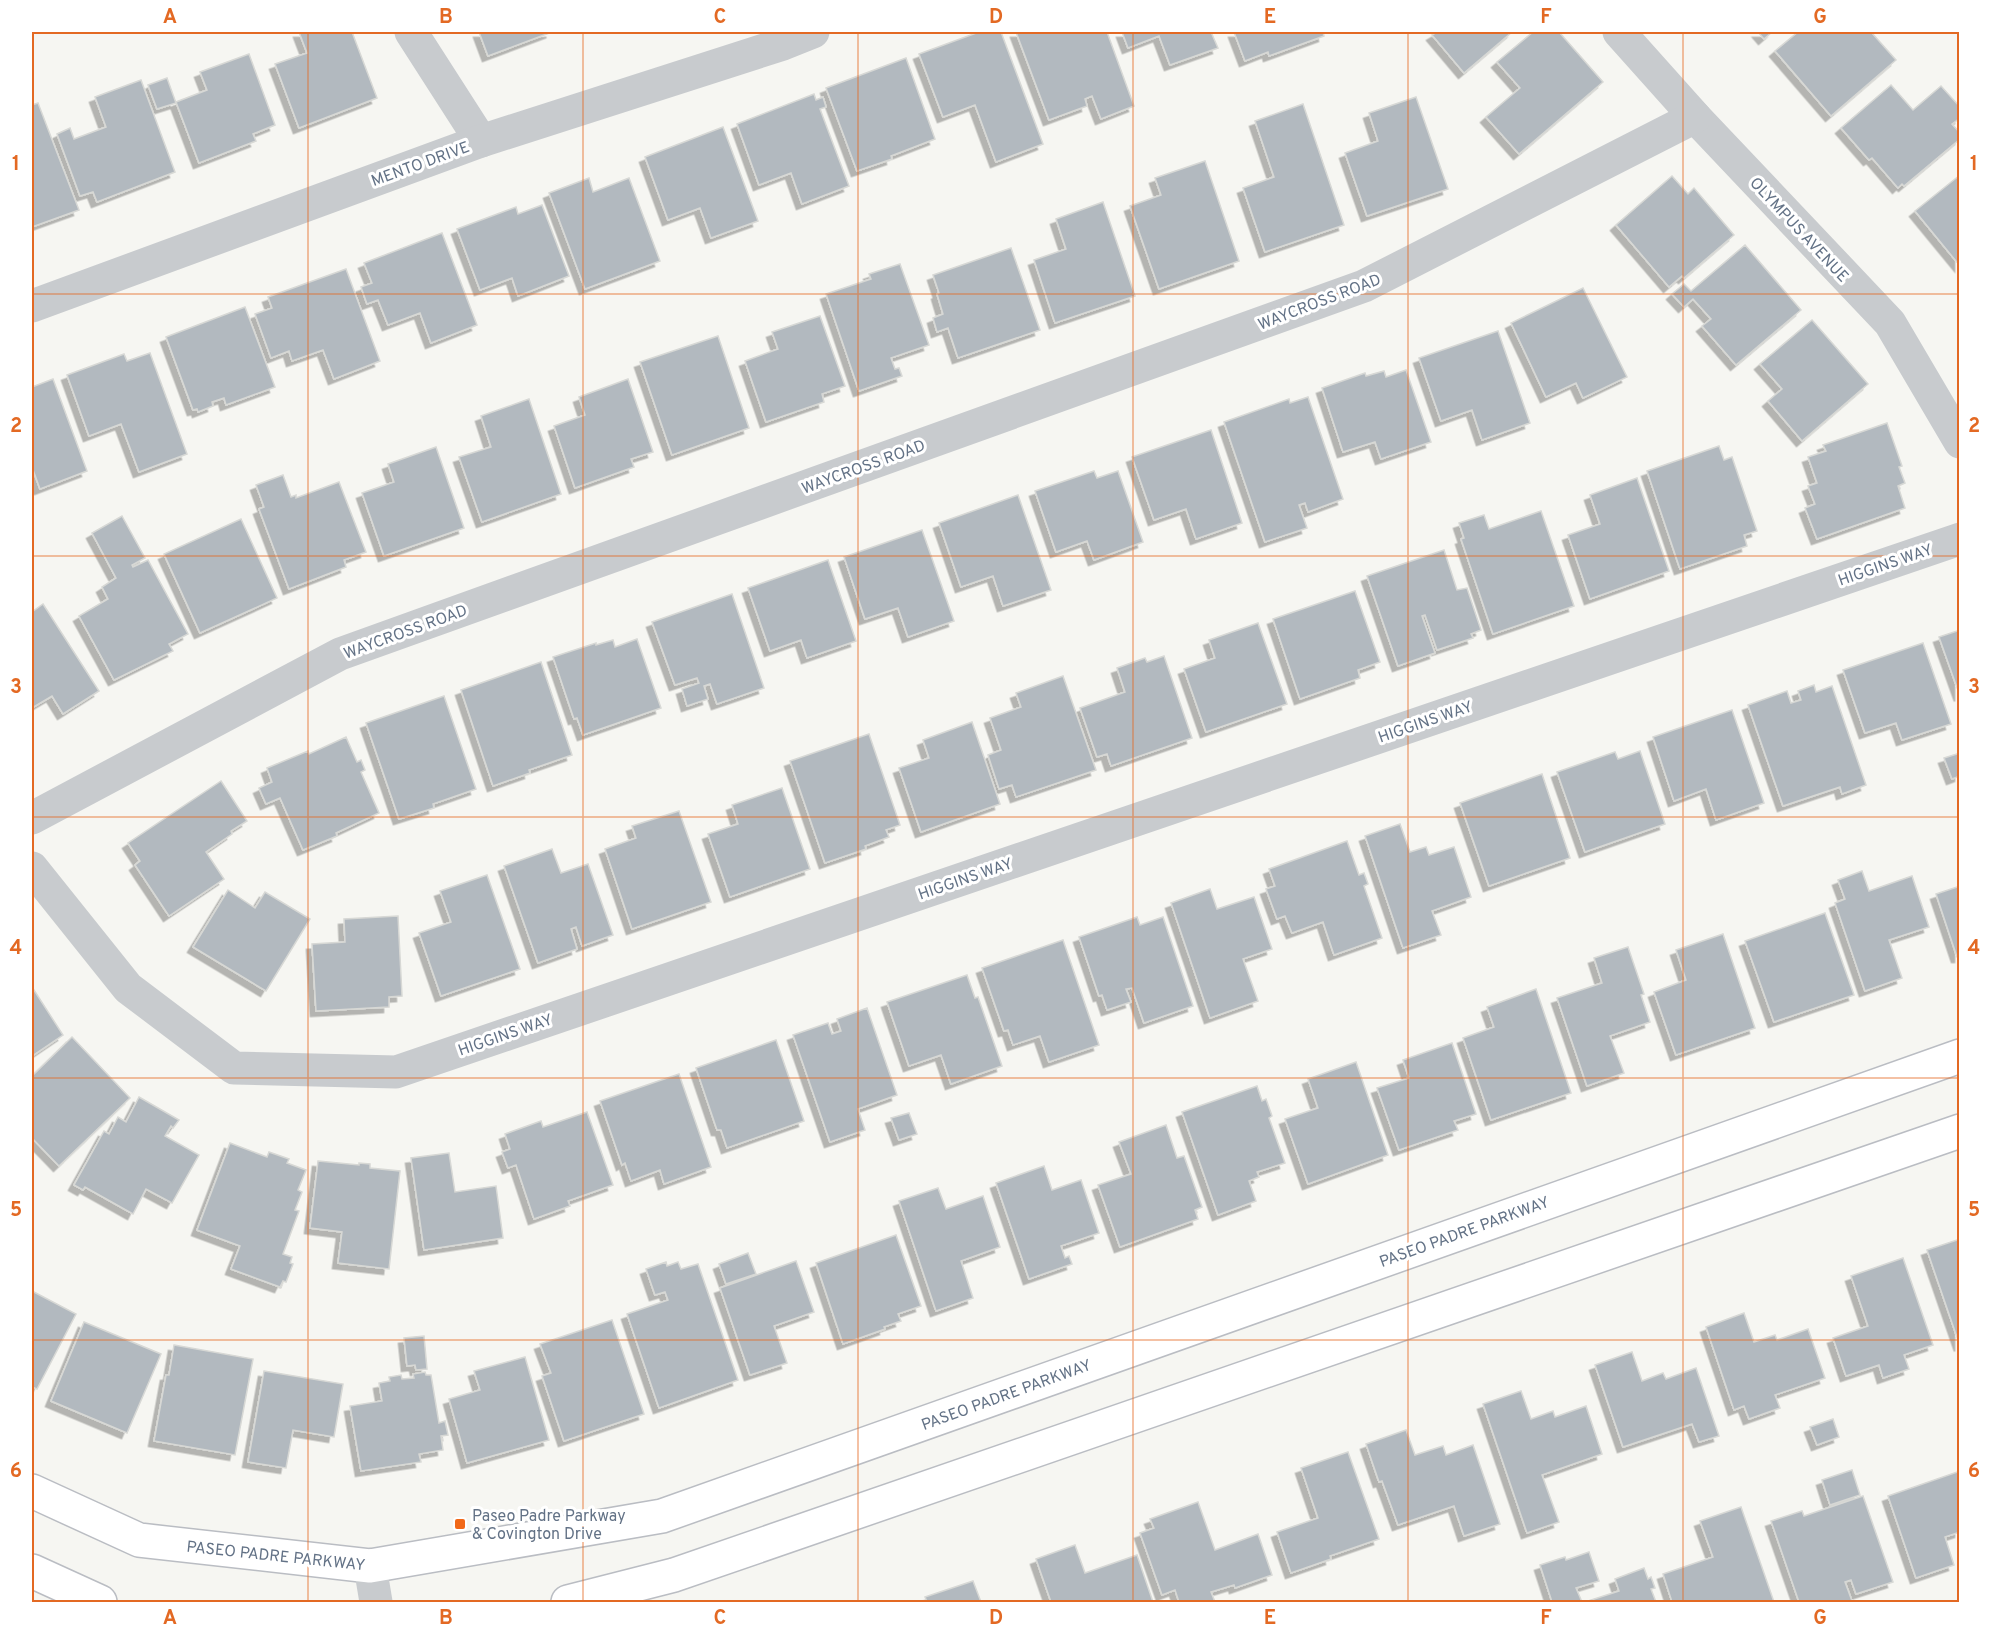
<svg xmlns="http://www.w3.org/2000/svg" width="1991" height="1634" font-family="Overpass,sans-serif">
<defs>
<filter id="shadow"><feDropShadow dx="-5.5" dy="5.5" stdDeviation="0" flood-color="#0004"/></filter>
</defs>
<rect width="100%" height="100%" fill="#f6f6f2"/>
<!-- building -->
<g fill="#b2b9bf" stroke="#d7d8d5" stroke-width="1.5" filter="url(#shadow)">
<path d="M299 32H352L377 98 299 128 275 64 307 53Z"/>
<path d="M479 32H552L488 56Z"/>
<path d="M979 32H1001L1043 144 996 162 975 105 943 117 919 54Z"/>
<path d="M1016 32H1107L1134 106 1101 119 1092 96 1085 99 1087 106 1049 120Z"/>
<path d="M1122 32H1211L1218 48 1170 65 1159 36 1128 48Z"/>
<path d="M1234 32H1323L1324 36 1269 56 1268 52 1245 61Z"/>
<path d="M1437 32H1512L1464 73 1432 35Z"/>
<path d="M1533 32H1559L1603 82 1519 154 1486 117 1520 88 1497 62Z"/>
<path d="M1758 32H1772L1764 39Z"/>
<path d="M1798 32H1871L1896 60 1831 116 1775 51Z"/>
<path d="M249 54 275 125 253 134 256 141 199 163 176 102 207 90 200 72Z"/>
<path d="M906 58 935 139 891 156 892 159 857 171 826 88Z"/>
<path d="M167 78 176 103 157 109 148 85Z"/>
<path d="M141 80 175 172 97 202 93 192 80 196 57 134 70 128 74 139 106 127 95 97Z"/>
<path d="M1891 85 1913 110 1941 86 1960 107V118L1952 124 1960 133V139L1904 186 1902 184 1898 188 1872 158 1869 160 1841 128Z"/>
<path d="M814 94 816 100 823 97 826 107 820 109 849 186 802 204 791 173 759 185 737 124Z"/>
<path d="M1416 97 1448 189 1367 216 1345 153 1378 141 1369 113Z"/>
<path d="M38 103 79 210 32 227V105Z"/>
<path d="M1303 104 1344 225 1265 252 1243 188 1274 177 1255 121Z"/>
<path d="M723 127 758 221 711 238 700 208 668 220 645 157Z"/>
<path d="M1205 161 1239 261 1159 289 1130 206 1161 195 1155 178Z"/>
<path d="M1960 175V266L1915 211Z"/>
<path d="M1672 176 1688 194 1694 188 1734 235 1684 278 1682 276 1669 287 1616 225Z"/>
<path d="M589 178 593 192 629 178 660 261 585 289 549 193Z"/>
<path d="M1103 202 1135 296 1055 323 1034 260 1066 249 1056 219Z"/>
<path d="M542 205 569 276 518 296 512 278 480 290 457 229 516 207 518 214Z"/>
<path d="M442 233 477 325 431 343 420 313 388 325 378 300 367 304 361 287 372 283 364 263Z"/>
<path d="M1745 245 1801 310 1736 365 1702 326 1711 319 1693 299 1684 307 1672 294 1684 284 1691 291Z"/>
<path d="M1011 248 1040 330 958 358 948 328 937 332 933 318 943 314 937 294 939 293 933 275Z"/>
<path d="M900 264 929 345 891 358 895 369 899 368 902 376 859 391 826 294 871 279 869 274Z"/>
<path d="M346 269 380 361 334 379 323 350 292 361 289 351 271 358 255 314 272 308 268 297Z"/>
<path d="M1583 288 1627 377 1583 398 1576 383 1546 397 1511 323Z"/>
<path d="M245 307 275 387 226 405 224 398 212 402 213 406 198 412 197 409 193 410 166 337Z"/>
<path d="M820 316 845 386 822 394 824 402 766 422 745 361 778 349 772 332Z"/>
<path d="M1812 320 1868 384 1802 441 1768 401 1782 389 1760 364Z"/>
<path d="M1498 331 1530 423 1482 440 1472 410 1441 421 1419 358Z"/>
<path d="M718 336 749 428 672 455 640 362Z"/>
<path d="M150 353 187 454 139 472 121 424 89 436 67 375 124 354 127 361Z"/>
<path d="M1406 370 1431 442 1381 459 1375 442 1343 452 1322 388 1365 373 1366 376 1384 371 1386 377Z"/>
<path d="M53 379 87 471 40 489 32 467V387Z"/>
<path d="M628 379 653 452 631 459 634 467 575 488 554 426 585 415 579 397Z"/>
<path d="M1308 397 1343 499 1308 512 1305 503 1299 505 1307 528 1265 542 1224 422 1289 399 1290 403Z"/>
<path d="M529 399 561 494 482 522 459 457 491 447 481 416Z"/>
<path d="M1887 423 1902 466 1899 467 1905 483 1898 486 1905 508 1817 539 1805 508 1815 504 1808 486 1817 483 1808 457 1826 451 1823 445Z"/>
<path d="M1211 430 1242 523 1196 539 1186 509 1154 520 1132 457Z"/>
<path d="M1719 446 1724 460 1732 457 1757 531 1744 535 1747 546 1680 569 1647 471Z"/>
<path d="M436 447 464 528 384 556 362 493 394 482 388 464Z"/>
<path d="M1094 471 1097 478 1118 471 1143 542 1094 560 1087 541 1056 552 1035 491Z"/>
<path d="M283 475 291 497 296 495V498L339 482 366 552 344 560 346 567 289 589 259 509 264 507 256 485Z"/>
<path d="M1637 478 1669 571 1590 599 1568 535 1600 524 1590 495Z"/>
<path d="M1018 495 1051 590 1003 606 993 576 961 587 939 523Z"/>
<path d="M1541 511 1574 606 1493 634 1461 539 1464 538 1459 523 1484 515 1489 529Z"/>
<path d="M122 516 145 558 132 565 133 567 148 560 188 634 169 644 173 651 114 680 79 616 108 599 102 587 116 578 92 533Z"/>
<path d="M241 519 277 598 200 633 164 554Z"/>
<path d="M922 530 954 621 908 637 898 608 865 619 844 557Z"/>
<path d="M1444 550 1457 590 1467 588 1481 630 1471 634 1473 638 1437 650 1425 615 1422 616 1435 653 1398 666 1367 576Z"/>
<path d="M828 560 856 641 807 658 801 640 770 651 748 588Z"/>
<path d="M1355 591 1380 662 1358 670 1360 678 1300 699 1273 619Z"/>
<path d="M732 594 764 688 717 704 710 684 704 686 708 699 687 706 682 689 699 683 697 678 675 685 652 622Z"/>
<path d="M43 604 99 691 63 714 52 696 32 708V612Z"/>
<path d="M1258 623 1287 704 1206 732 1184 669 1215 658 1209 640Z"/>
<path d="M1960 630V696L1939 637Z"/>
<path d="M637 639 661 708 583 735 577 718 574 719 553 657 596 643V645L613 640 615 647Z"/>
<path d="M1923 643 1951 724 1902 740 1896 723 1865 733 1843 670Z"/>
<path d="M1164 656 1192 738 1111 766 1107 754 1097 757 1080 708 1125 692 1117 668 1145 658 1147 662Z"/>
<path d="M541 662 572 755 529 770 530 773 493 786 461 690Z"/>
<path d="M1063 676 1096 770 1016 797 1012 785 999 789 988 755 1001 750 990 718 1021 707 1016 693Z"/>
<path d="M1814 685 1816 692 1832 686 1866 785 1842 794 1840 787 1783 806 1748 705 1787 691 1791 703 1801 700 1798 691Z"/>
<path d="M444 696 476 789 433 804 434 808 399 819 366 723Z"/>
<path d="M1732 710 1764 803 1716 820 1706 789 1674 801 1653 737Z"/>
<path d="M972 722 1000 804 921 832 899 768 929 758 923 740Z"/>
<path d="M869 734 900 825 886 830 889 837 865 846 866 849 825 863 790 761Z"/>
<path d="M346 737 357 762 361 760 365 770 361 772 379 813 336 833 337 836 303 850 280 798 266 804 259 788 272 782 267 768 308 751 309 754Z"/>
<path d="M1640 751 1665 824 1585 852 1557 772 1615 752 1618 759Z"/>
<path d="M1960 753V776L1952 779 1944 758Z"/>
<path d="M1542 774 1570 858 1489 886 1460 803Z"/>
<path d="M221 781 247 821 231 831 232 834 206 852 224 879 169 916 135 865 140 861 128 843Z"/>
<path d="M782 788 810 869 730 897 708 834 738 824 732 805Z"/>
<path d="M679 811 711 902 632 929 605 849 636 838 632 826Z"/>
<path d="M1400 824 1410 852 1426 847 1429 855 1454 847 1471 897 1432 911 1441 935 1403 948 1365 836Z"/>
<path d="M1347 841 1359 875 1364 873 1368 884 1364 886 1382 938 1334 955 1323 922 1292 933 1285 916 1277 919 1266 889 1275 886 1269 869Z"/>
<path d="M552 849 561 873 588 864 613 935 582 946 576 927 571 929 577 949 538 963 504 866Z"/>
<path d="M1862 871 1869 891 1912 876 1929 927 1889 940 1902 978 1865 991 1835 903 1845 899 1838 880Z"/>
<path d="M487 875 520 969 441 996 419 933 451 922 440 891Z"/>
<path d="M1960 886V957H1957L1936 894Z"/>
<path d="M1210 889 1217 909 1254 897 1272 949 1243 959 1258 1001 1210 1018 1171 903Z"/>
<path d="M228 890 255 908 265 892 310 919 266 991 193 947Z"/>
<path d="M1825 913 1854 995 1774 1022 1745 941Z"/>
<path d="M398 916 402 996 389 997V1007L316 1011 312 944 345 942 344 919Z"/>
<path d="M1137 917 1140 925 1163 917 1193 1006 1144 1023 1132 988 1126 989 1131 1002 1107 1010 1102 995 1099 996 1079 937Z"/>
<path d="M1723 934 1755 1028 1676 1055 1654 992 1686 980 1676 950Z"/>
<path d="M1063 940 1099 1045 1049 1062 1040 1036 1013 1045 1008 1030 1004 1031 982 968Z"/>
<path d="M1628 947 1644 994 1641 995 1650 1022 1610 1036 1624 1073 1587 1086 1557 998 1602 983 1594 958Z"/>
<path d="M967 975 975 998 978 997 1002 1066 951 1084 941 1055 909 1066 887 1002Z"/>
<path d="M32 987 63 1035 32 1056Z"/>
<path d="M1536 989 1571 1093 1491 1120 1463 1038 1494 1027 1487 1007Z"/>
<path d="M867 1008 897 1095 858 1109 865 1130 830 1142 793 1035 828 1023 832 1034 841 1031 837 1019Z"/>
<path d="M72 1037 130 1098 59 1166 32 1138V1076Z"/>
<path d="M776 1040 804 1121 727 1148 721 1130H717L696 1068Z"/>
<path d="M1452 1043 1476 1114 1454 1121 1458 1130 1399 1150 1377 1088 1409 1078 1403 1060Z"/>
<path d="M1356 1062 1388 1155 1308 1184 1285 1119 1318 1108 1308 1079Z"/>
<path d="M679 1074 711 1167 664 1184 660 1170 631 1181 625 1163 622 1165 600 1101Z"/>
<path d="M1257 1086 1262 1101 1266 1099 1272 1116 1269 1118 1285 1163 1257 1172 1259 1177 1249 1181 1256 1201 1218 1215 1182 1112Z"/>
<path d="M139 1097 179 1120 173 1128 171 1126 165 1136 199 1155 172 1203 146 1189 133 1214 85 1187 83 1190 74 1185 104 1131 109 1134 118 1117 126 1122Z"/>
<path d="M587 1112 613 1185 568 1201 570 1206 534 1219 516 1165 508 1168 502 1152 510 1149 505 1134 541 1121 543 1127Z"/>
<path d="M909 1113 917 1134 899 1140 891 1118Z"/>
<path d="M1166 1125 1177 1158 1184 1156 1202 1207 1195 1210 1198 1219 1120 1247 1098 1185 1131 1174 1119 1142Z"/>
<path d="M230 1143 267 1157 269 1152 289 1159 287 1163 306 1170 298 1190 302 1192 295 1210 299 1211 283 1254 292 1257 290 1263 293 1264 286 1282 283 1281 280 1287 231 1269 240 1246 197 1230Z"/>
<path d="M449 1153 455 1192 496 1186 503 1238 424 1250 411 1158Z"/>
<path d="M318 1161 359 1165V1163L370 1164V1168L400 1171 389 1269 338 1263 342 1232 310 1228Z"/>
<path d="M1044 1166 1052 1190 1081 1180 1099 1233 1061 1246 1065 1258 1069 1256 1072 1264 1029 1279 996 1183Z"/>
<path d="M938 1188 946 1209 983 1196 1000 1247 961 1261 973 1298 936 1311 899 1201Z"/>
<path d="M896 1235 921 1306 898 1314 901 1321 884 1327 885 1329 843 1344 816 1263Z"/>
<path d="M1960 1239V1346L1927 1250Z"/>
<path d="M748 1253 756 1274 726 1284 719 1264Z"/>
<path d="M1903 1258 1933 1345 1904 1355 1909 1369 1883 1378 1879 1365 1846 1376 1833 1338 1868 1326 1851 1276Z"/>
<path d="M796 1261 814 1312 774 1326 787 1363 750 1375 720 1288Z"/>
<path d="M666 1262 667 1266 678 1262 681 1269 698 1264 738 1380 659 1408 627 1314 668 1300 665 1292 655 1295 646 1269Z"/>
<path d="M32 1291 76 1314 37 1389 32 1387Z"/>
<path d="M1744 1313 1754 1342 1775 1335 1777 1340 1808 1329 1825 1378 1775 1395 1780 1408 1749 1419 1744 1406 1734 1410 1706 1327Z"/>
<path d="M612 1320 644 1414 564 1441 542 1376 551 1373 540 1344Z"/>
<path d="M84 1322 161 1354 127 1433 51 1401Z"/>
<path d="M424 1336 427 1369 416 1370 415 1365 407 1366 404 1338Z"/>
<path d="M174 1345 253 1359 235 1455 154 1441 166 1375H169Z"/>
<path d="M1632 1352 1642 1381 1663 1373 1666 1379 1696 1368 1719 1436 1699 1442 1692 1424 1623 1447 1595 1365Z"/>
<path d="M525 1357 549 1440 467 1463 449 1399 480 1390 474 1371Z"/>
<path d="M264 1371 343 1384 334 1437 293 1430 286 1468 248 1462Z"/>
<path d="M425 1372 426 1375H431L439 1423 445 1421 448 1435 441 1436 443 1450 419 1454 421 1462 361 1471 350 1406 382 1401 379 1383 390 1381 389 1377 401 1375 402 1379 414 1378 413 1374Z"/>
<path d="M1521 1391 1531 1419 1553 1411 1555 1417 1586 1406 1602 1454 1542 1475 1559 1522 1527 1533 1483 1404Z"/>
<path d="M1833 1419 1839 1437 1817 1445 1810 1427Z"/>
<path d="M1406 1430 1415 1455 1443 1446 1446 1455 1473 1445 1500 1524 1464 1536 1454 1506 1398 1525 1382 1481 1379 1482 1366 1444Z"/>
<path d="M1348 1452 1379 1539 1330 1556 1331 1559 1291 1573 1277 1532 1318 1518 1301 1468Z"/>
<path d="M1852 1470 1860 1495 1830 1505 1822 1480Z"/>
<path d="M1960 1471V1532L1945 1537 1954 1565 1916 1578 1888 1496Z"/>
<path d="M1863 1496 1893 1582 1856 1594 1851 1580 1845 1582 1852 1601 1799 1602 1771 1521 1802 1511 1804 1516Z"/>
<path d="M1198 1502 1215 1550 1258 1534 1272 1575 1235 1588 1234 1585 1211 1592 1215 1602H1179L1175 1590 1162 1595 1140 1533 1154 1528 1150 1519Z"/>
<path d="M1741 1507 1774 1602H1672L1663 1574 1713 1557 1700 1521Z"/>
<path d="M1075 1545 1085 1573 1137 1555 1153 1602H1051L1036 1559Z"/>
<path d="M1589 1552 1599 1581 1576 1588 1582 1602H1552L1540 1565 1565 1557 1566 1560Z"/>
<path d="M1644 1568 1648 1579 1651 1577 1655 1588 1651 1589 1656 1602H1585L1619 1591 1615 1579Z"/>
<path d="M973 1581 981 1602H927L925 1597Z"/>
</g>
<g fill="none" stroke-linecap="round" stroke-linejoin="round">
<defs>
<g id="secondary">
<path d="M32 1491 139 1540 370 1566 662 1516 1960 1056"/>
<path d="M32 1571 100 1602"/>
<path d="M568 1602 674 1575 1960 1131"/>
</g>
</defs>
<!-- secondary casing -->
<use href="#secondary" stroke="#babdc3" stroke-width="36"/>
<!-- street -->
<g stroke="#c8cbce" stroke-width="33">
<path d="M411 32 481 141"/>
<path d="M1619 32 1695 117 1890 323 1960 442"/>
<path d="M32 306 481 141 783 44 813 32"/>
<path d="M32 818 340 654 1364 286 1695 117"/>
<path d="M32 868 128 988 234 1068 396 1072 1960 539"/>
<path d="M370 1566 376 1602"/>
</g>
<!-- secondary -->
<use href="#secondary" stroke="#fff" stroke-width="33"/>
</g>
<!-- grid -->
<path fill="none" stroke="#e36923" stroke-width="1.5" stroke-opacity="0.55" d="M308 32V1602M583 32V1602M858 32V1602M1133 32V1602M1408 32V1602M1683 32V1602M32 294H1960M32 556H1960M32 817H1960M32 1078H1960M32 1340H1960"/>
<!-- markers -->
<rect fill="#f16818" stroke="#fff" stroke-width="2" x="454" y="1518" width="12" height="12" rx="3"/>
<g text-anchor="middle" stroke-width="6" stroke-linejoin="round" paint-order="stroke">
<!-- street labels -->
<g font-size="16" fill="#637286" stroke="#fff">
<text transform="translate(420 163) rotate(-20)" y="6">MENTO DRIVE</text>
<text transform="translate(1800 229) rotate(47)" y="6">OLYMPUS AVENUE</text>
<text transform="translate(1319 301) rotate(-21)" y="6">WAYCROSS ROAD</text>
<text transform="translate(863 466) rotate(-20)" y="6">WAYCROSS ROAD</text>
<text transform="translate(1885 564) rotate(-19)" y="6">HIGGINS WAY</text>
<text transform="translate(405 631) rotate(-20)" y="6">WAYCROSS ROAD</text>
<text transform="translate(1425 721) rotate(-19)" y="6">HIGGINS WAY</text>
<text transform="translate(965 878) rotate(-19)" y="6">HIGGINS WAY</text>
<text transform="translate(505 1034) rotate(-19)" y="6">HIGGINS WAY</text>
<text transform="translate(1464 1231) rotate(-20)" y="6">PASEO PADRE PARKWAY</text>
<text transform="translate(1006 1394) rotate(-20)" y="6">PASEO PADRE PARKWAY</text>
<text transform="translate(276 1555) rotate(6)" y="6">PASEO PADRE PARKWAY</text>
</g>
<!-- poi labels -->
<g font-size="16" fill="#637286" stroke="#fff" text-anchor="start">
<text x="472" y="1521">Paseo Padre Parkway<tspan x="472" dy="18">&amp; Covington Drive</tspan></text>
</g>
</g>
<!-- border -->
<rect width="1991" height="1634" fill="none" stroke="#ffffff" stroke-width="66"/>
<rect x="33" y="33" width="1925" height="1568" fill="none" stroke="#e36923" stroke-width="2"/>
<g font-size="20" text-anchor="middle" font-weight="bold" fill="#e36923">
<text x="170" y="23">A</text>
<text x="446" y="23">B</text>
<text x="720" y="23">C</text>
<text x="996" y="23">D</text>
<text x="1270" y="23">E</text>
<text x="1546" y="23">F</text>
<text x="1820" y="23">G</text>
<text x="16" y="170">1</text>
<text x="1974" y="170">1</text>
<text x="16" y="432">2</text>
<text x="1974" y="432">2</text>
<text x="16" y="693">3</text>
<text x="1974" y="693">3</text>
<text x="16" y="954">4</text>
<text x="1974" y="954">4</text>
<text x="16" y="1216">5</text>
<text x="1974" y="1216">5</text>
<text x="16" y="1477">6</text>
<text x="1974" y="1477">6</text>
<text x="170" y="1624">A</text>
<text x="446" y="1624">B</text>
<text x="720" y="1624">C</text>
<text x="996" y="1624">D</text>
<text x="1270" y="1624">E</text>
<text x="1546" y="1624">F</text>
<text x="1820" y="1624">G</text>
</g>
</svg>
